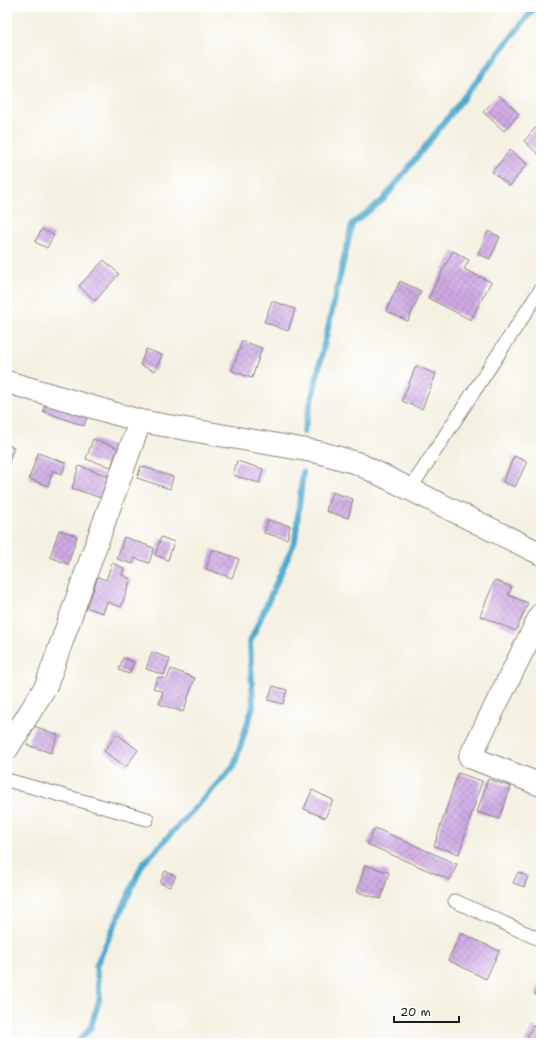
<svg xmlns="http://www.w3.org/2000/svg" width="548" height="1050" viewBox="0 0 548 1050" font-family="'Shantell Sans',sans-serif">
<defs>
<pattern id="building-cross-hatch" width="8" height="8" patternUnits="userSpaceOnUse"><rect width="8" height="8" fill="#cea8e3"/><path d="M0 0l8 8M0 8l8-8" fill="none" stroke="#b090c2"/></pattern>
</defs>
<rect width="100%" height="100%" fill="#fff"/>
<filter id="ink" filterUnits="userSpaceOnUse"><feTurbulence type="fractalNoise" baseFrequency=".025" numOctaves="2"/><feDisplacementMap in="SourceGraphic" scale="8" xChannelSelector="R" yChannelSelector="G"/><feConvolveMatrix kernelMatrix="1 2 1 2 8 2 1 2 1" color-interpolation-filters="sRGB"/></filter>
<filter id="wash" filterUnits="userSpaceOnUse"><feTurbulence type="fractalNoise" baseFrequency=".012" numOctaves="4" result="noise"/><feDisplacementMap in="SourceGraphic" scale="16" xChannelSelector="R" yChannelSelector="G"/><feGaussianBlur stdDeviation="0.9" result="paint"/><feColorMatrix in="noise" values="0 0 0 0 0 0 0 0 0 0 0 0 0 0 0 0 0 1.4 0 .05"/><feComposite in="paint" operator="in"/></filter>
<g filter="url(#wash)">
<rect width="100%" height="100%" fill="#f4f1e2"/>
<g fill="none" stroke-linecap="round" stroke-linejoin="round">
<g stroke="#4fa9cd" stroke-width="6">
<path d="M304 432 352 224 383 200 535 7"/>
<path d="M77 1043 91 1027 100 997 96 966 142 865 234 766 253 706 250 642 295 541 303 472"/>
</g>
</g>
<g id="blocks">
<g fill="url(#building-cross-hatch)">
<path d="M499 95 519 114 504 131 483 112Z"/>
<path d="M538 125 541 128V157L524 141Z"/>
<path d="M510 150 527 164 510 186 492 172Z"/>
<path d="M42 229 54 235 47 248 35 242Z"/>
<path d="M488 231 500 237 490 259 478 254Z"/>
<path d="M453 251 469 260 464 269 491 282 471 320 428 298Z"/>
<path d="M104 260 119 274 95 301 79 286Z"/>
<path d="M400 281 421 291 408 321 386 311Z"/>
<path d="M272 301 295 309 288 331 264 322Z"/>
<path d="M242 341 262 348 252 378 232 371Z"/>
<path d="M146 349 162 355 155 371 140 365Z"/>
<path d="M416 366 436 374 422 409 402 401Z"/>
<path d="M48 395 90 409 84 426 43 411Z"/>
<path d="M93 439 118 448 111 467 86 459Z"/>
<path d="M7 445 14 447 7 466Z"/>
<path d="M38 453 66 463 62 474 53 471 48 486 29 479Z"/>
<path d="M514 456 527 462 515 487 503 482Z"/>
<path d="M237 461 263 469 259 483 233 475Z"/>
<path d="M79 466 108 476 101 498 72 488Z"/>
<path d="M141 466 173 477 170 489 137 478Z"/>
<path d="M332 492 353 499 348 518 326 511Z"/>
<path d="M268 520 290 526 287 539 264 533Z"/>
<path d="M59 530 77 536 68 564 50 557Z"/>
<path d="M124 537 154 548 149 563 135 558 133 564 117 559Z"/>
<path d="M161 537 174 542 168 560 155 555Z"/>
<path d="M212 549 239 559 232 578 206 569Z"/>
<path d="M112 563 124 568 122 575 131 579 121 607 107 602 103 613 82 606 86 594 91 596 98 577 106 580Z"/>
<path d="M495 580 512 587 508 595 528 603 516 631 480 616Z"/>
<path d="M152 652 170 659 164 675 146 669Z"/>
<path d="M123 658 134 662 129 674 119 670Z"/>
<path d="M171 669 195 678 183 712 159 704 163 692 153 688 158 677 167 679Z"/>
<path d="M273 686 287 690 283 704 268 700Z"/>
<path d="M34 726 58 735 51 753 27 745Z"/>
<path d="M117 734 138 750 126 767 104 751Z"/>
<path d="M458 773 482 781 459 854 434 846Z"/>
<path d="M488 779 511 787 499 819 477 812Z"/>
<path d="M312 790 333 800 325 818 304 809Z"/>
<path d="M375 828 457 864 450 880 367 844Z"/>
<path d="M365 865 389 872 381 899 357 892Z"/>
<path d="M165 871 176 876 170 887 160 883Z"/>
<path d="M518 872 528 876 524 887 513 883Z"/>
<path d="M461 933 499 951 486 979 448 960Z"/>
<path d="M541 981V997L535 995Z"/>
<path d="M533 1026 541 1031V1043H524Z"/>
</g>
</g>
</g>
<g filter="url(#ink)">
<use href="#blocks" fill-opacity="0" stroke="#88867f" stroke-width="1"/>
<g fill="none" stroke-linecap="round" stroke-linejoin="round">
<g stroke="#88867f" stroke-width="15">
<g id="lane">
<path d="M410 489 541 289"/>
<path d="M7 780 147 819"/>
<path d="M455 901 541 940"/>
</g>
</g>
<g stroke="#88867f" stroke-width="24">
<g id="street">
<path d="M7 382 140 421 318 452 357 463 541 554"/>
<path d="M541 614 470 757 541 785"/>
<path d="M7 749 46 686 140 421"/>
</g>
</g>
<use href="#lane" stroke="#fff" stroke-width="13"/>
<use href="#street" stroke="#fff" stroke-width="22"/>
</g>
</g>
<rect width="548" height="1050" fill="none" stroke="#fff" stroke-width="24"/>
<path d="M394 1016v6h65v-6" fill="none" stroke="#1c1c1c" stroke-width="2"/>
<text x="400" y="1016" font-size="12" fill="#1c1c1c" stroke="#ffffff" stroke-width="3" paint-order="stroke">20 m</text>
</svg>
